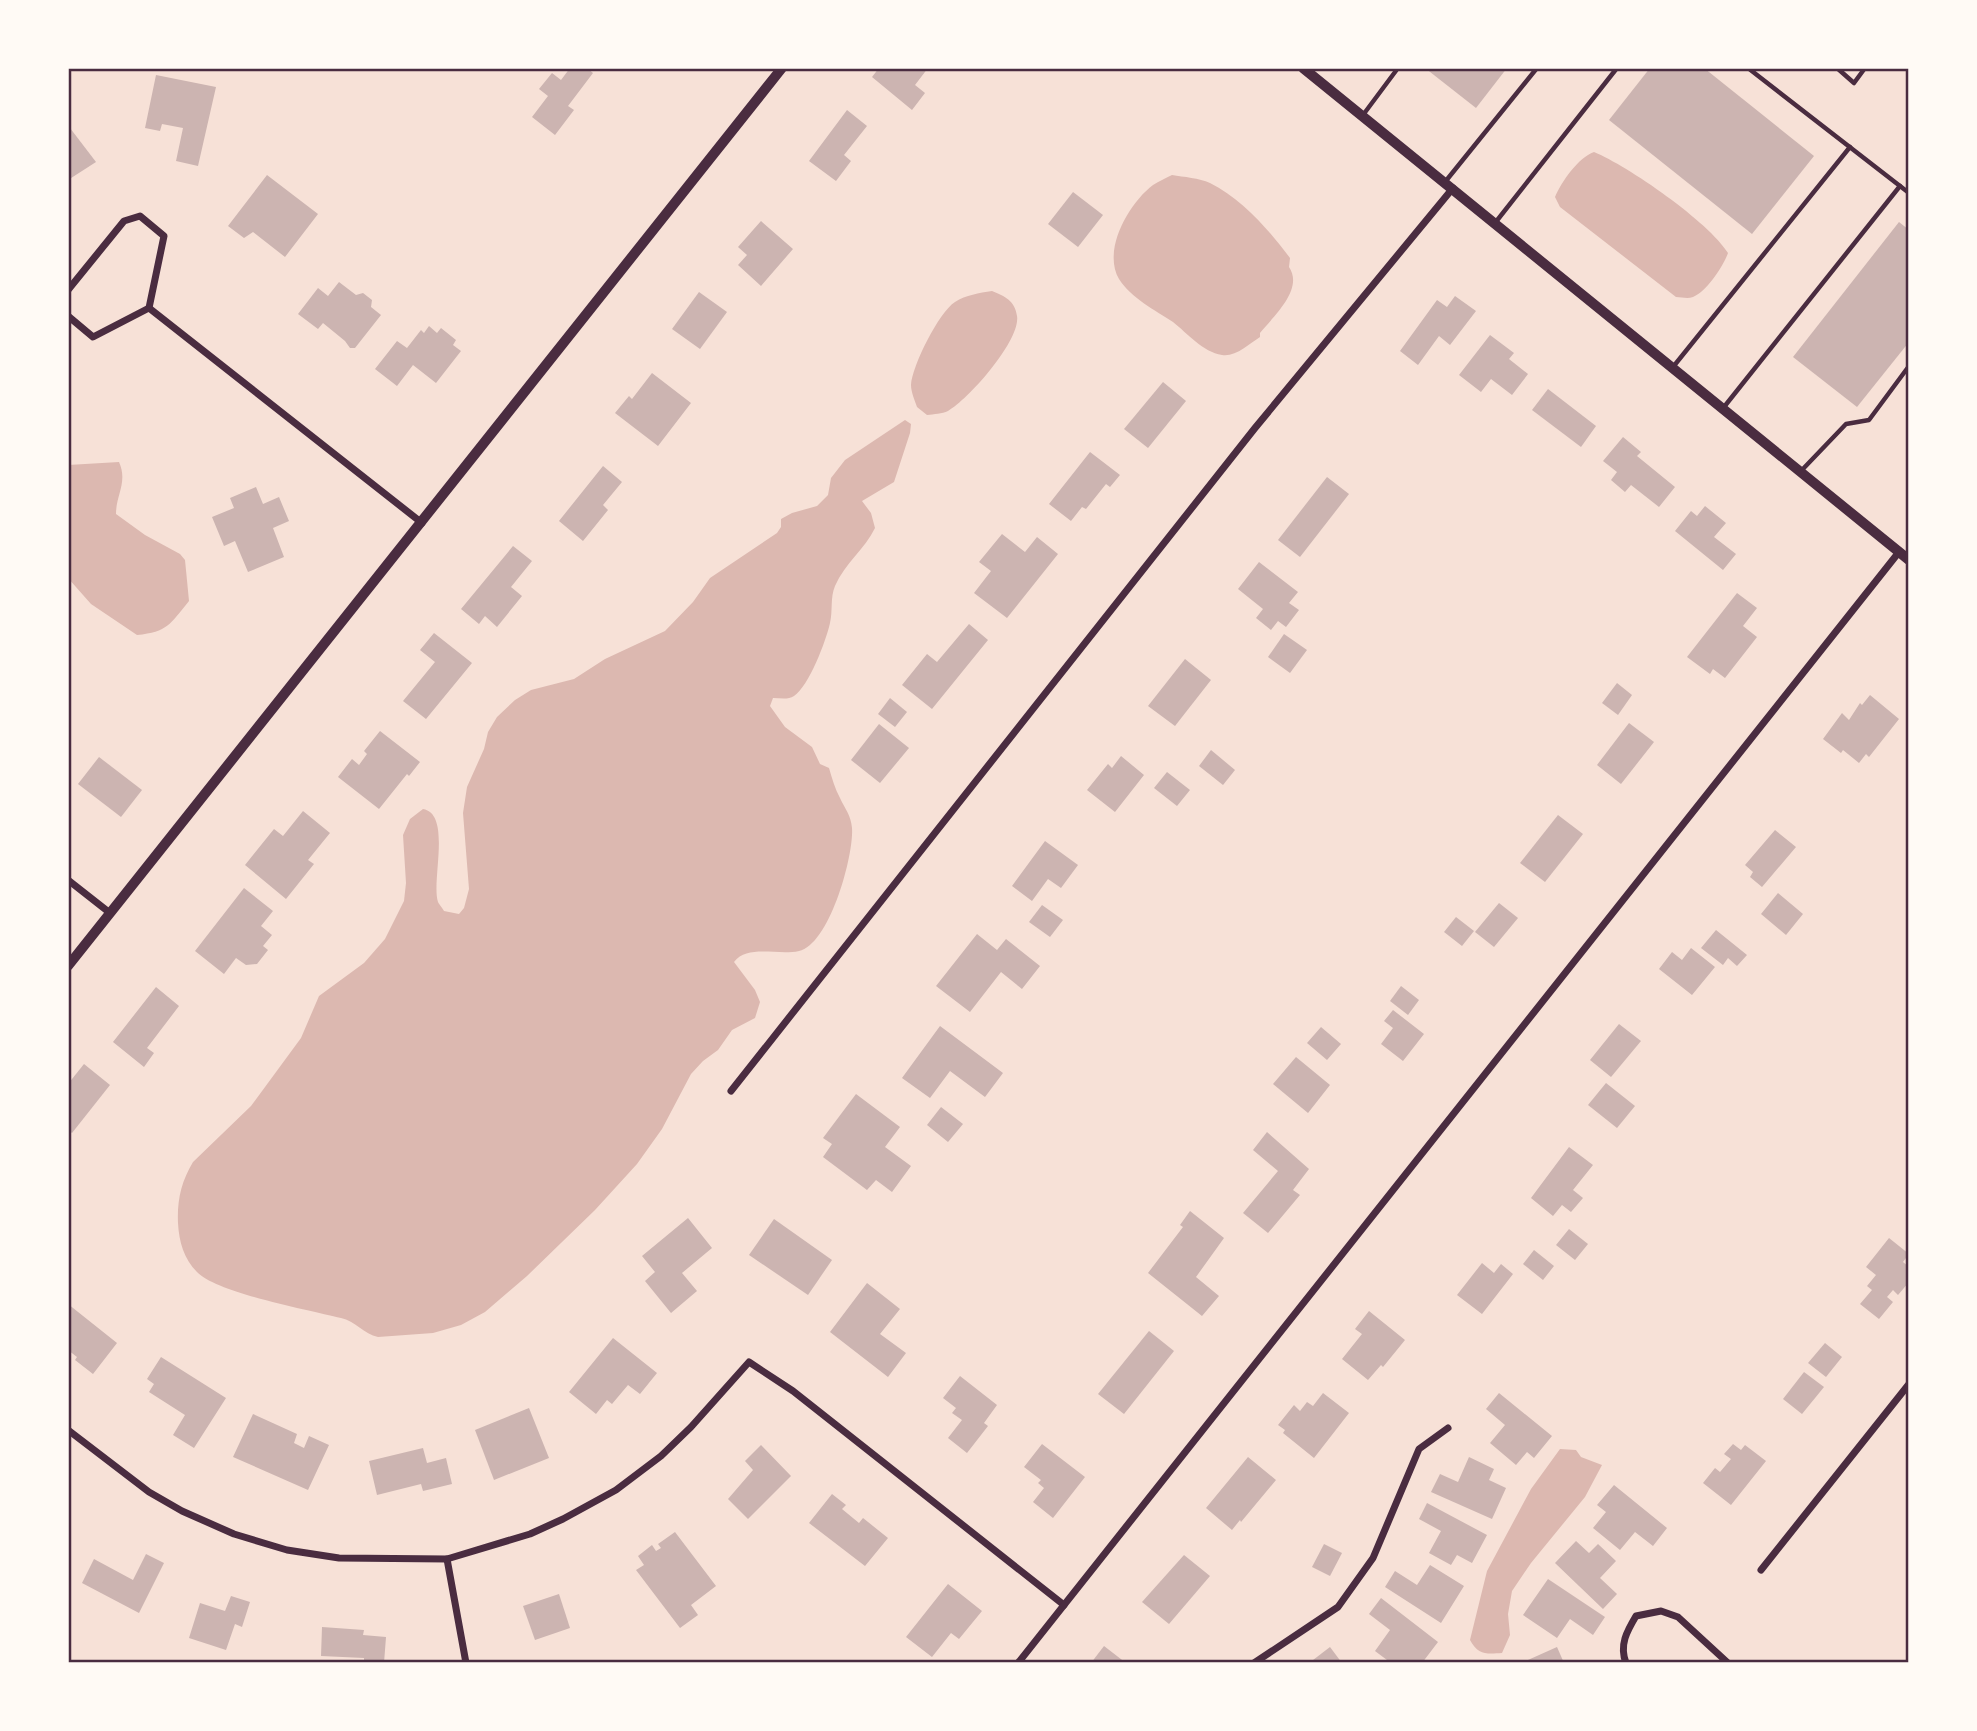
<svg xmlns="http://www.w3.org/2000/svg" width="1977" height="1731" viewBox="0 0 1977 1731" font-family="Ubuntu,sans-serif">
<rect width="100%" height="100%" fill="#f7e1d7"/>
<g fill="#dcb8b0">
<path d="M1594 152C1628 166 1709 222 1728 253 1723 267 1706 292 1693 297 1687 299 1682 297 1676 297L1560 207 1555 197C1562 181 1578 158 1594 152Z"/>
<path d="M1172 175C1184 177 1199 178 1210 183 1242 199 1269 230 1290 258L1289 267C1304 289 1274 316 1260 333V337C1249 344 1236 357 1222 355 1203 352 1187 333 1173 322 1155 310 1131 298 1119 279 1102 250 1129 203 1153 185 1159 181 1166 178 1172 175Z"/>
<path d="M992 291C1005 296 1015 301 1017 316 1021 340 969 399 948 411 942 414 934 414 927 415L917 407C915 401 911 392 911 385 912 366 939 312 955 302 966 295 979 293 992 291Z"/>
<path d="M905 420 911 424 910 433 894 482 862 501 871 513 875 528C865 549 845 563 835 586 830 598 833 610 830 623 826 641 809 686 794 696 788 700 780 698 773 698L770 706 785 727 812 747 820 764 829 768C832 778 835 789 840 798 845 809 851 815 852 828 854 855 830 944 799 951 778 956 748 944 734 962L755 990 760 1002 755 1018 732 1030 718 1050 703 1061 691 1074 662 1129 637 1164 595 1210 527 1276 485 1312 461 1325 433 1333 378 1337C364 1334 355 1321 341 1318 309 1310 217 1293 197 1272 184 1259 179 1242 178 1223 177 1201 181 1182 193 1162L251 1106 301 1038 319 996 364 963 385 939 404 901 406 883 403 835 410 819 423 809C452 814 431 881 438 902 439 904 443 909 444 911L459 914 464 908 469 889 463 813 467 787 484 749 488 732 497 717 515 700 531 690 574 679 605 659 665 631 693 602 710 578 777 533 781 527V519L792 513 817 506 828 495 831 478 845 460Z"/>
<path d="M119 462C128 482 116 495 116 514L145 535 180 554 185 560 189 601C170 624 168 632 137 635L91 604 68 578V465Z"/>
<path d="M1560 1449 1576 1450 1581 1457 1602 1465 1585 1497 1531 1563 1512 1591 1508 1614 1510 1635 1502 1653C1486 1654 1478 1655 1470 1640L1487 1571 1531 1489Z"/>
</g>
<g fill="#ccb4b1">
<path d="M570 68H587L593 73 568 106 574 110 555 135 532 117 548 96 539 89 552 73 561 80Z"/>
<path d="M879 68H928L915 85 925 93 912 110 872 77Z"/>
<path d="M1425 68H1507L1476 108Z"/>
<path d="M1650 68H1704L1814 156 1752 234 1609 120Z"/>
<path d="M156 75 216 87 198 166 176 161 183 128 162 124 160 131 145 128Z"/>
<path d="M847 110 867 126 844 155 851 161 836 181 809 161Z"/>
<path d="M70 128 96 162 68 180V129Z"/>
<path d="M267 175 318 214 285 257 253 232 244 238 228 226Z"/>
<path d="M1073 192 1103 215 1078 247 1048 224Z"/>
<path d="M761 221 793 249 761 286 738 265 747 255 738 247Z"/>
<path d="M1899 222 1909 230V342L1857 407 1793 357Z"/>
<path d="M339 282 356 295 363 293 372 300 371 307 381 315 355 348H350L345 341 323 323 318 329 298 314 318 288 328 296Z"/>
<path d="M699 292 727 312 700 349 672 329Z"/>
<path d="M1455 296 1476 311 1450 345 1439 336 1418 365 1400 351 1437 300 1447 307Z"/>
<path d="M429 326 437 333 441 328 456 340 453 345 461 351 436 383 413 365 397 386 375 369 397 341 407 348 421 330 424 333Z"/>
<path d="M1490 335 1514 353 1509 359 1528 374 1512 395 1491 379 1481 392 1459 375Z"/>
<path d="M652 373 691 403 658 446 615 413 629 396 632 399Z"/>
<path d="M1163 382 1186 401 1148 448 1124 429Z"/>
<path d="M1548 389 1596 426 1581 447 1532 410Z"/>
<path d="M1623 437 1641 452 1637 456 1675 487 1659 507 1631 485 1625 492 1611 480 1617 472 1603 461Z"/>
<path d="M1090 452 1120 475 1110 487 1106 484 1086 509 1082 507 1071 521 1049 504Z"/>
<path d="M603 466 622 482 603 505 608 510 583 541 559 521Z"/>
<path d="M1327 477 1349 494 1300 557 1278 540Z"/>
<path d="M256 487 263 504 279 497 289 521 273 528 284 557 248 572 235 541 224 546 212 517 234 508 230 498Z"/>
<path d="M1705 506 1726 523 1714 537 1736 554 1723 570 1675 531 1691 511 1697 516Z"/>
<path d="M1002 534 1025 552 1037 537 1058 554 1007 618 974 593 991 571 979 562Z"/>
<path d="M513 546 532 561 511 587 522 596 497 627 485 616 479 624 461 609Z"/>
<path d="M1259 562 1298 592 1289 603 1299 610 1286 627 1278 621 1271 630 1256 618 1263 609 1238 589Z"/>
<path d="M1737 593 1757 608 1743 626 1757 637 1725 678 1713 669 1710 674 1687 657Z"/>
<path d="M969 624 988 640 932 709 902 685 927 654 937 662Z"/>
<path d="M434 633 472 663 426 719 403 701 435 662 420 650Z"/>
<path d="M1284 634 1307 650 1290 673 1268 657Z"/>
<path d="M1185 659 1211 680 1175 726 1148 706Z"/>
<path d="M1617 683 1632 695 1618 715 1602 703Z"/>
<path d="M1870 695 1899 719 1869 757 1866 754 1859 763 1843 750 1841 753 1823 739 1842 713 1849 720 1860 703 1862 705Z"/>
<path d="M890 698 907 712 895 727 878 714Z"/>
<path d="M1629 723 1654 742 1621 784 1597 765Z"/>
<path d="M879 724 909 748 880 783 851 760Z"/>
<path d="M380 731 420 762 409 776 407 774 379 809 338 777 352 759 359 765 367 754 364 751Z"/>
<path d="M1211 750 1235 770 1223 785 1199 766Z"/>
<path d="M1121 756 1144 775 1115 812 1087 790 1108 764 1112 768Z"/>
<path d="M99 757 142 790 121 817 78 784Z"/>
<path d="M1167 772 1190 790 1177 806 1154 788Z"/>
<path d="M303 811 330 833 308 860 314 864 286 899 245 865 274 829 283 836Z"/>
<path d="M1558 815 1583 834 1545 882 1520 863Z"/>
<path d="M1775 830 1796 847 1762 887 1750 877 1753 872 1745 865Z"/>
<path d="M1045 841 1078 865 1061 888 1048 879 1032 901 1012 886Z"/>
<path d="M244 888 273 911 261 926 272 935 263 946 268 950 257 964 246 965 236 958 224 974 195 951Z"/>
<path d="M1778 893 1803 914 1786 935 1761 914Z"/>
<path d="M1499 903 1518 918 1494 947 1475 932Z"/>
<path d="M1042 905 1063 920 1050 937 1029 922Z"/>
<path d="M1456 917 1474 931 1462 946 1444 932Z"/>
<path d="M1716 930 1747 955 1737 966 1728 958 1723 965 1701 948Z"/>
<path d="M977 934 997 950 1006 939 1040 966 1022 989 1001 972 970 1012 936 986Z"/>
<path d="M1691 948 1715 967 1692 995 1659 969 1672 952 1682 960Z"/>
<path d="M1401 986 1419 1000 1408 1015 1390 1001Z"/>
<path d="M156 987 179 1006 147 1048 154 1053 144 1067 113 1042Z"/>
<path d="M1393 1010 1424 1034 1403 1061 1381 1044 1393 1028 1384 1021Z"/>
<path d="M1619 1024 1641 1041 1611 1077 1590 1060Z"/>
<path d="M940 1026 1003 1073 985 1097 950 1071 930 1098 902 1078Z"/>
<path d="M1321 1027 1341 1044 1327 1060 1307 1043Z"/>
<path d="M1296 1057 1330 1085 1308 1113 1273 1084Z"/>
<path d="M84 1064 110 1085 72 1133 68 1130V1084Z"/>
<path d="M1606 1083 1635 1106 1617 1128 1588 1105Z"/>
<path d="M856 1094 900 1127 885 1147 911 1166 892 1192 876 1180 867 1190 823 1157 832 1144 823 1138Z"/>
<path d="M941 1107 963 1124 948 1142 927 1125Z"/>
<path d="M1267 1132 1309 1169 1293 1190 1300 1195 1268 1233 1243 1213 1278 1171 1253 1150Z"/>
<path d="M1569 1147 1593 1165 1573 1190 1583 1198 1571 1212 1562 1205 1553 1216 1531 1198Z"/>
<path d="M1190 1211 1224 1238 1196 1277 1219 1296 1202 1316 1148 1273 1183 1227 1180 1225Z"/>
<path d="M688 1218 712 1248 682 1273 697 1291 671 1313 645 1281 655 1272 642 1256Z"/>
<path d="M774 1219 832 1260 808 1295 749 1255Z"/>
<path d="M1569 1229 1588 1244 1575 1260 1556 1245Z"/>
<path d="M1889 1238 1909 1254 1903 1262 1909 1267V1282L1898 1295 1893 1290 1887 1297 1893 1302 1879 1319 1860 1304 1872 1290 1867 1286 1876 1275 1866 1267Z"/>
<path d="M1534 1250 1554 1266 1543 1280 1523 1264Z"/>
<path d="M1482 1263 1494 1273 1501 1264 1513 1274 1482 1314 1457 1295Z"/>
<path d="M867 1283 900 1309 880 1334 906 1353 888 1377 830 1332Z"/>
<path d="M68 1304 117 1343 93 1374 75 1360 77 1357 68 1350Z"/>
<path d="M1369 1311 1405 1340 1383 1367 1381 1365 1368 1380 1342 1359 1362 1334 1355 1329Z"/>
<path d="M1149 1331 1174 1351 1124 1414 1098 1394Z"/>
<path d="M613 1338 657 1373 640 1394 628 1385 612 1404 607 1400 596 1414 569 1392Z"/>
<path d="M1825 1343 1842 1357 1826 1377 1808 1363Z"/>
<path d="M161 1357 226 1398 194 1448 173 1435 185 1415 149 1392 154 1384 147 1379Z"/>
<path d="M1804 1372 1824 1387 1802 1414 1783 1399Z"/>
<path d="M960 1376 997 1405 984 1423 988 1426 967 1453 948 1438 962 1420 952 1413 956 1408 943 1398Z"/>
<path d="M1323 1393 1349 1413 1314 1458 1283 1433 1285 1430 1278 1425 1294 1405 1300 1411 1307 1402 1313 1406Z"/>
<path d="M1499 1393 1552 1436 1534 1458 1527 1452 1516 1465 1490 1443 1505 1425 1486 1409Z"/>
<path d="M529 1408 549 1458 494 1480 475 1430Z"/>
<path d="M253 1414 297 1434 294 1443 304 1448 309 1436 329 1445 308 1490 233 1457Z"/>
<path d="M1042 1444 1085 1477 1053 1518 1033 1502 1044 1488 1038 1483 1041 1480 1024 1467Z"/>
<path d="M1733 1444 1741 1450 1745 1445 1766 1461 1731 1505 1703 1483 1715 1468 1720 1472 1731 1459 1724 1454Z"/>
<path d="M761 1445 791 1476 748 1519 728 1499 753 1470 745 1461Z"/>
<path d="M423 1448 427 1463 446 1458 452 1484 423 1491 421 1484 377 1495 369 1461Z"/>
<path d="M1248 1457 1276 1480 1241 1522 1240 1520 1232 1530 1206 1508Z"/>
<path d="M1469 1457 1494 1469 1489 1480 1506 1488 1492 1519 1431 1492 1440 1474 1458 1482Z"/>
<path d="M1614 1485 1667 1528 1653 1546 1635 1532 1620 1550 1593 1528 1606 1512 1597 1505Z"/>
<path d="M832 1494 846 1505 842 1509 859 1523 863 1518 888 1538 865 1566 809 1523Z"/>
<path d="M1427 1503 1487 1535 1472 1563 1457 1555 1451 1565 1429 1553 1441 1531 1419 1519Z"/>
<path d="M675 1532 716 1586 691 1605 698 1615 680 1628 636 1570 644 1565 638 1556 652 1545 656 1551 661 1548 658 1544Z"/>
<path d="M1576 1541 1589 1553 1598 1544 1616 1561 1600 1578 1617 1594 1603 1609 1555 1563Z"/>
<path d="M1324 1544 1342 1553 1330 1576 1312 1567Z"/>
<path d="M146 1554 164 1563 139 1613 82 1583 94 1559 133 1580Z"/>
<path d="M1184 1555 1210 1576 1169 1624 1142 1602Z"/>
<path d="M1430 1565 1464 1586 1441 1623 1385 1587 1395 1571 1417 1585Z"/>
<path d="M1548 1579 1605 1617 1593 1635 1570 1619 1557 1638 1523 1615Z"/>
<path d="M948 1584 982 1611 959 1639 951 1633 932 1657 906 1637Z"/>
<path d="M559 1594 570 1628 535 1640 523 1606Z"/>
<path d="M231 1596 250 1602 242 1627 235 1624 226 1650 189 1638 200 1603 225 1611Z"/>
<path d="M1381 1598 1438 1642 1422 1663H1391L1375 1651 1390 1630 1369 1614Z"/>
<path d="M322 1627 364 1630 363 1635 386 1637 384 1663H364V1658L321 1656Z"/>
<path d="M1104 1646 1126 1663H1091Z"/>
<path d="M1330 1647 1342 1663H1316L1313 1660Z"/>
<path d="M1557 1647 1564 1663H1521Z"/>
</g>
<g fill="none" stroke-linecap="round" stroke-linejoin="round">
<g stroke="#4a2c40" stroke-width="4.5">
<path d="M1748 68 1909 193"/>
<path d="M1837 68 1854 83 1865 68"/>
<path d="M1363 115 1398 68"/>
<path d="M1445 182 1537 68"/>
<path d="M1495 223 1617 68"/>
<path d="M1673 367 1850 147"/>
<path d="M1724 407 1900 186"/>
<path d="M1801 471 1846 424 1869 420 1909 366"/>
</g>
<g stroke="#4a2c40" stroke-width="7">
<path d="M68 290 124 221 140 216 164 236 149 308"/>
<path d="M149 308 422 523"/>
<path d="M68 316 93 337 149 308"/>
<path d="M68 880 110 913"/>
<path d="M731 1091 1255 428 1453 188"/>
<path d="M68 1430 149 1492 182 1511 234 1534 287 1550 339 1558 447 1559 530 1534 563 1519 616 1490 661 1456 691 1427 749 1362 793 1391 1064 1605"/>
<path d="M447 1559 466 1663"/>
<path d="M1761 1570 1909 1384"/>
<path d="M1018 1663 1899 552"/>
<path d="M1254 1663 1338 1607 1373 1558 1419 1449 1448 1428"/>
<path d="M1626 1663C1619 1645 1627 1631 1636 1616L1661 1611 1678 1617 1728 1663"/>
</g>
<g stroke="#4a2c40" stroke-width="10">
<path d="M1303 68 1909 560"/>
<path d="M68 966 782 68"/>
</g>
</g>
<rect width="1977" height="1731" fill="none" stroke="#fffaf5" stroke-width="140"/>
<rect x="70" y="70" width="1837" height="1591" fill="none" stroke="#4a2c40" stroke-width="2.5"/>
</svg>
